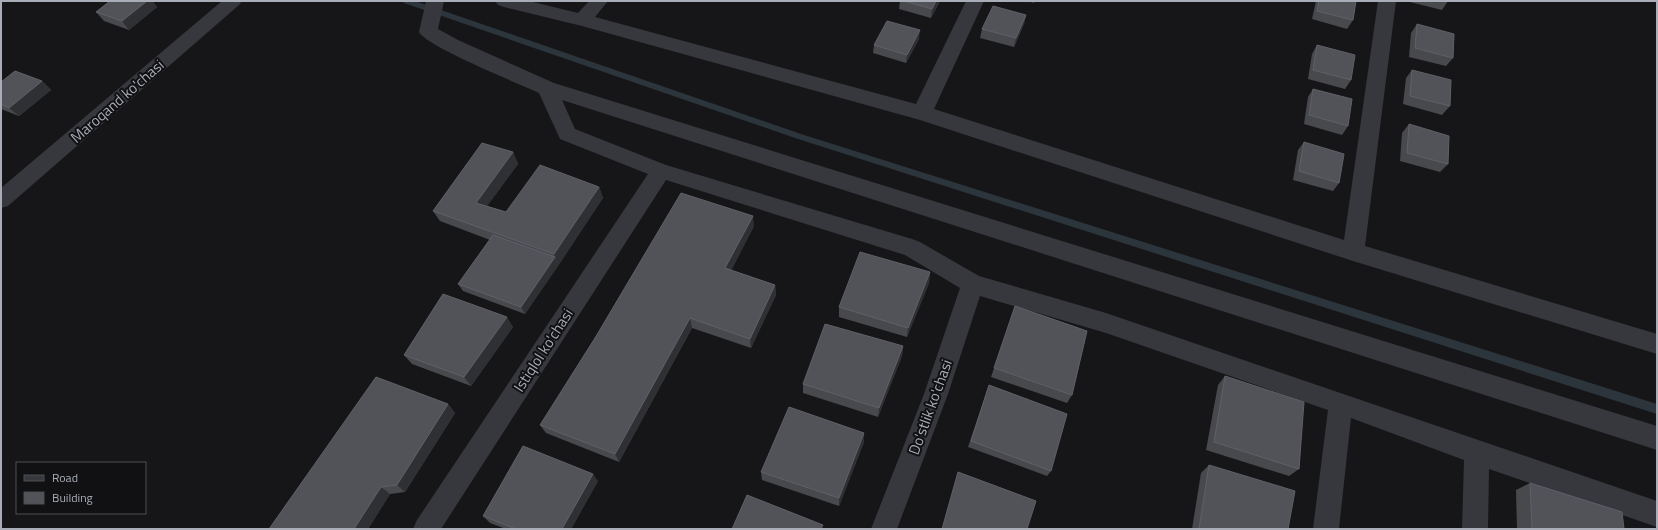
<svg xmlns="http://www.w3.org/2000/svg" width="1658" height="530" viewBox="0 0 1658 530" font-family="'Titillium Web',sans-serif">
<rect width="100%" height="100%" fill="#161618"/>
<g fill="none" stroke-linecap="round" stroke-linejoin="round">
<path fill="#2c353c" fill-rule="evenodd" d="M403 1H415L801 134 1657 404V414L795 138 404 3Z"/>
<g fill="#37383d" fill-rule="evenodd">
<path d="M222 1H242L239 5 8 206 1 208V188Z"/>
<path d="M426 1H444L438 29 458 40 554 83 1657 426V450L562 100 575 129 666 165 912 239 920 242 979 276 1106 313 1657 501V527L1489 469 1488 529H1462L1464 460 1351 418 1339 529H1313L1328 410 1106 333 980 296 948 394 897 529H871L924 394 960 288 905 255 666 180 441 529H413L417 520 648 174 560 139 539 93C518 83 427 47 419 32Z"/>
<path d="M495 1H529L578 13 589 1H608L595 17 916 104 966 1H984L934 109 1344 240 1378 1H1396L1365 246 1657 334V354L1353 261 920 120 582 26 504 7 498 5Z"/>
</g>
</g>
<g fill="#47494d">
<path d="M110 1H152L157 7 129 30 104 21 96 12Z"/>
<path d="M900 1H940L931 18 899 9Z"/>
<path d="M1028 1H1035L1034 3Z"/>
<path d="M1316 1H1356L1353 20 1347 29 1312 19Z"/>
<path d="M1406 1H1448L1442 10Z"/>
<path d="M1026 15 1024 24 1014 47 980 38 982 29Z"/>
<path d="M1417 24 1453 58 1446 66 1409 57 1411 33Z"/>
<path d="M919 39 906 63 873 53 874 45Z"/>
<path d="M1317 45 1351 80 1345 89 1308 79 1312 54Z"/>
<path d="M1412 70 1450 106 1442 115 1403 104 1406 78Z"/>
<path d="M42 81 51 90 19 116 1 109V82Z"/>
<path d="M1313 89 1348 126 1342 135 1304 124 1308 97Z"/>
<path d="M1409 124 1448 164 1440 172 1400 161 1402 133Z"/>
<path d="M1304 142 1339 183 1333 191 1293 180 1298 150Z"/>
<path d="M513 152 518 164 487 206 506 212 599 187 603 198 525 314 463 291 458 284 490 240 440 221 433 211Z"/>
<path d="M754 226 731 270 775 285 776 295 751 348 692 328 619 462 546 433 540 425Z"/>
<path d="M930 272 929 283 907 337 839 317V307Z"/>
<path d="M1015 306 1072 395 1067 403 991 377Z"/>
<path d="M513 327 471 386 412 364 404 355Z"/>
<path d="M903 346 902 356 878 417 803 393V384Z"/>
<path d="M1225 376 1299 469 1289 476 1206 450 1218 385Z"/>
<path d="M989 385 1051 471 1047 476 968 447Z"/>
<path d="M448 404 455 413 405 492 390 494 368 529H269Z"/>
<path d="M864 442 839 506 762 480 761 472Z"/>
<path d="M1209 465 1288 529H1192L1201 473Z"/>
<path d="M598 481 571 529H506L490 523 483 516Z"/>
<path d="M1530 483 1624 529H1517L1516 490Z"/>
</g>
<g fill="#2f3033">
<path d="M147 1H152L157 7 129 30 122 21Z"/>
<path d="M936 1H940L931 18 932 9Z"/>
<path d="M1026 15 1024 24 1014 47 1016 38Z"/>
<path d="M920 30 919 39 906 63 907 55Z"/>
<path d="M42 81 51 90 19 116 9 108Z"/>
<path d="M513 152 518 164 482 213 476 203Z"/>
<path d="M599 187 603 198 559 265 554 254Z"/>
<path d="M753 216 754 226 727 279 725 268Z"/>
<path d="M555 257 559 265 525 314 521 307Z"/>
<path d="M930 272 929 283 907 337 908 328Z"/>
<path d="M775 285 776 295 751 348 750 339Z"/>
<path d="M507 317 513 327 471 386 464 377Z"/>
<path d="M690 318 692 328 619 462 615 454Z"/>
<path d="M903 346 902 356 878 417 879 408Z"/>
<path d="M448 404 455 413 405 492 397 485Z"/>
<path d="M864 433V442L839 506V498Z"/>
<path d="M593 474 598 481 571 529H562Z"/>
<path d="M381 487 390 494 368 529H354Z"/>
</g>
<g fill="#525359" stroke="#5f6168">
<path d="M110 1H147L122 21 96 12Z"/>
<path d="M904 1H936L932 9Z"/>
<path d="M1319 1H1356L1353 20 1317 11Z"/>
<path d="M993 6 1026 15 1016 38 982 29Z"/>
<path d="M887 21 920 30 907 55 874 45Z"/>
<path d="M1417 24 1454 34 1453 58 1415 48Z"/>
<path d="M1317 45 1355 55 1351 80 1313 70Z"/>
<path d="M1412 70 1451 80 1450 106 1410 96Z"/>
<path d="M15 71 42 81 9 108 1 104V82Z"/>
<path d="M1313 89 1352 99 1348 126 1309 115Z"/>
<path d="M1409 124 1449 136 1448 164 1407 153Z"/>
<path d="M1304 142 1344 154 1339 183 1299 171Z"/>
<path d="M482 143 513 152 476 203 506 212 540 165 599 187 554 254 433 211Z"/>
<path d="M681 193 753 216 725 268 775 285 750 339 690 318 615 454 540 425 595 338Z"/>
<path d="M493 235 555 257 521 307 458 284Z"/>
<path d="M860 252 930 272 908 328 839 307Z"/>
<path d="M443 294 507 317 464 377 404 355Z"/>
<path d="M1015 306 1087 331 1072 395 994 368Z"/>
<path d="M825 324 903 346 879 408 803 384Z"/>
<path d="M1225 376 1304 402 1299 469 1214 442Z"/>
<path d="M376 377 448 404 397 485 381 487 354 529H269Z"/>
<path d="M989 385 1067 414 1051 471 971 441Z"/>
<path d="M789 407 864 433 839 498 761 472Z"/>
<path d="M523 446 593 474 562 529H516L483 516Z"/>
<path d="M1209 465 1295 491 1288 529H1199Z"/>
<path d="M958 472 1036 501 1027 529H942Z"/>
<path d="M1530 483 1622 512 1624 529H1532Z"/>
<path d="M747 495 823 525 821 529H732Z"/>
</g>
<g text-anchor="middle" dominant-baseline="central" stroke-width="4" stroke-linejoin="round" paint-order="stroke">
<g font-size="15" fill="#a8adb8" stroke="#111113">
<text transform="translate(117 101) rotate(-41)">Maroqand ko'chasi</text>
<text transform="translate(543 350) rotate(-57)">Istiqlol ko'chasi</text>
<text transform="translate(930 407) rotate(-70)">Do'stlik ko'chasi</text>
</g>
</g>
<rect width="1658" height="530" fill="none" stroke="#a8adb8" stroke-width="4"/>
<rect x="16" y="462" width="130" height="52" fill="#111113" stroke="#4d4f55"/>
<rect x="24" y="475" width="20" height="6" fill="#37383d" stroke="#4d4f55"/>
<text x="52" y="482" font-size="12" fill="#a8adb8">Road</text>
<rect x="24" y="492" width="20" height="12" fill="#525359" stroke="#4d4f55"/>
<text x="52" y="502" font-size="12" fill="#a8adb8">Building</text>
</svg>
